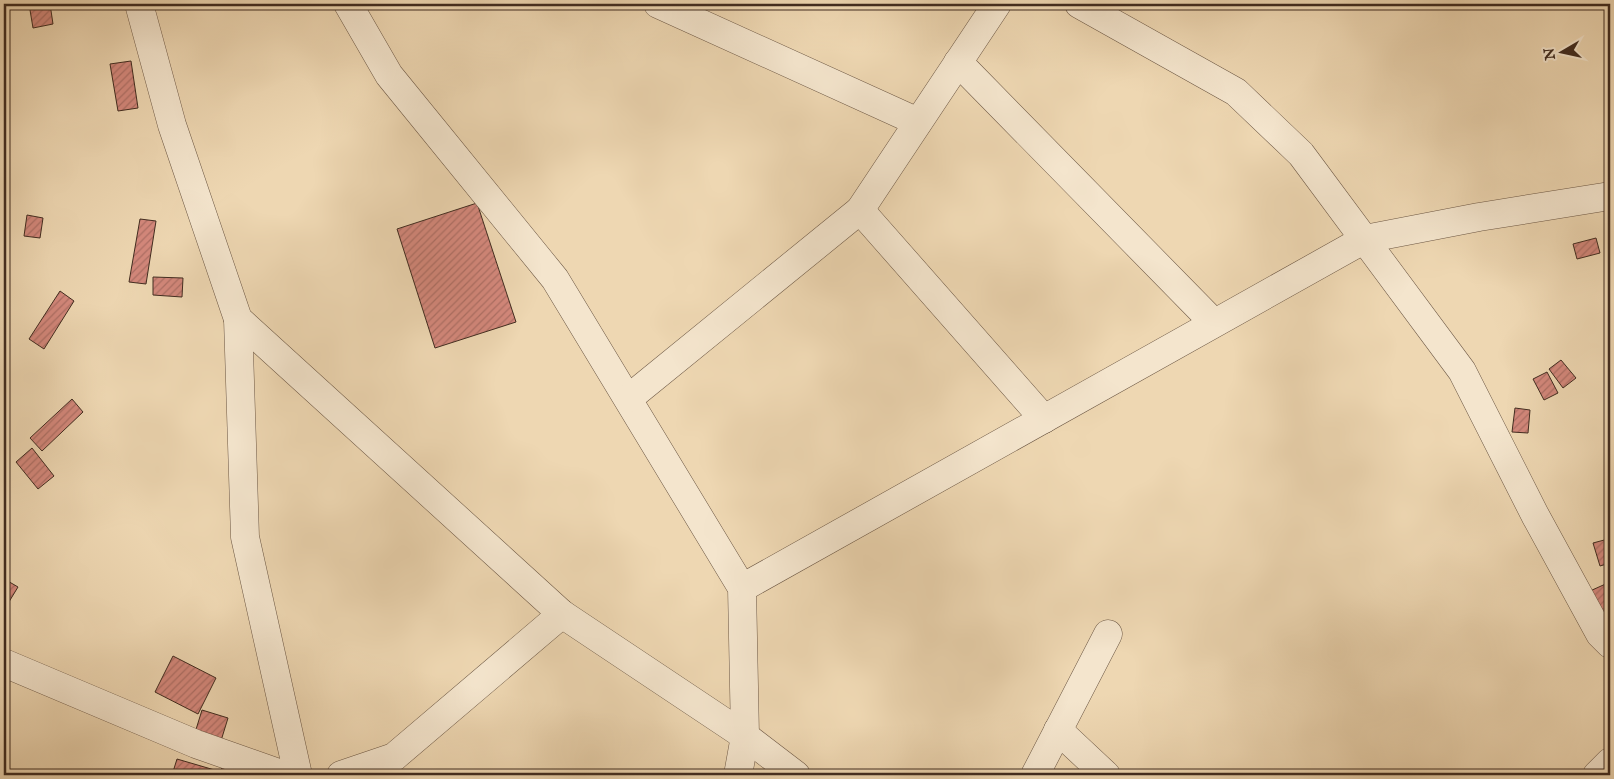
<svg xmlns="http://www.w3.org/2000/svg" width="1614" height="779" viewBox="0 0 1614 779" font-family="'IM FELL English',serif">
<defs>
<pattern id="building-hatch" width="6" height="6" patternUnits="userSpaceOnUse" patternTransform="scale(1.25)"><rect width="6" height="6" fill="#d4887c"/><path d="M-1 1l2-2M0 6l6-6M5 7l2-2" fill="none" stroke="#ae6f65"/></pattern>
</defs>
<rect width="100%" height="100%" fill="#eed7b2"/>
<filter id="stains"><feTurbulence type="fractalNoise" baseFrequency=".004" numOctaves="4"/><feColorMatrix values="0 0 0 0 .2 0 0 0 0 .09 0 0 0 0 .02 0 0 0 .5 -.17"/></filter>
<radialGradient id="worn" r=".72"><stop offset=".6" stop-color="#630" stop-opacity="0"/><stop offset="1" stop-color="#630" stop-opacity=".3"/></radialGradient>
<g fill="url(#building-hatch)" stroke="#412c20">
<path d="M29 4H50L53 24 33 28Z"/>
<path d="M131 61 138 108 118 111 110 64Z"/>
<path d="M477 203 516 322 435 348 397 229Z"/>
<path d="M27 215 43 218 40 238 24 236Z"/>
<path d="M140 219 156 221 146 284 129 282Z"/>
<path d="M1596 238 1600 253 1577 259 1573 244Z"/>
<path d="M153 277 183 278 182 297 153 295Z"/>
<path d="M60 291 74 301 44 349 29 339Z"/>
<path d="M1561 360 1576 378 1563 388 1549 369Z"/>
<path d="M1547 372 1558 393 1544 400 1533 379Z"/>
<path d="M72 399 83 412 42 451 30 438Z"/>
<path d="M1515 408 1530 410 1528 433 1512 432Z"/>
<path d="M32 448 54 476 38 489 16 462Z"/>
<path d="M1608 539 1610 563 1600 566 1593 543Z"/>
<path d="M6 580 18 587 4 610V584Z"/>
<path d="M1610 582V619L1605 622 1590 591Z"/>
<path d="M173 656 216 678 198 714 155 692Z"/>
<path d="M202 710 228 718 220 744 194 736Z"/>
<path d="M177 759 218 771 217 775H172Z"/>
<path d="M224 760 240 764 238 775H220Z"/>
</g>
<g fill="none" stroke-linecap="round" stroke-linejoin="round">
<g stroke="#6c5744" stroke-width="29">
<g id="minor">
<path d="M139 4 172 125 238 319 562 614 745 736 796 775"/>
<path d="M348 4 389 75 555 279 742 588 745 736 738 775"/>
<path d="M658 4 918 122"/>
<path d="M1079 4 1236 92 1301 154 1462 371 1535 515 1600 634 1610 644"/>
<path d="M958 62 1214 323"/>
<path d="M860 210 1044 419"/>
<path d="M238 319 245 537 298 775"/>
<path d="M629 398 860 210 997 4"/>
<path d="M742 588 1365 239 1479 217 1610 196"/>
<path d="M4 663 196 744 284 775"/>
<path d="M1058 730 1106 775"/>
<path d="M341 775 394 757 562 614"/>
<path d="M1035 775 1108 634"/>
<path d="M1597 775 1610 762"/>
</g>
</g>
<use href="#minor" stroke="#f4e5cd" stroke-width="28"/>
</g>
<rect width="1614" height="779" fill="none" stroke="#eed7b2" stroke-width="20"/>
<rect x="5" y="5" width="1604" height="769" fill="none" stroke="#412c20" stroke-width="2.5"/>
<rect x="10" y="10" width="1594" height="759" fill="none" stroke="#412c20"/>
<g transform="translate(1562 52) rotate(261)" stroke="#f4e5cd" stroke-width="4" paint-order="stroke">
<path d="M0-4L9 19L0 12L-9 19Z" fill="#412c20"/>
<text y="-8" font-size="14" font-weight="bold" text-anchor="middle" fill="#412c20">N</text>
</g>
<rect width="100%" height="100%" filter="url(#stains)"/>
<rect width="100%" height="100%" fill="url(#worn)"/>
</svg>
